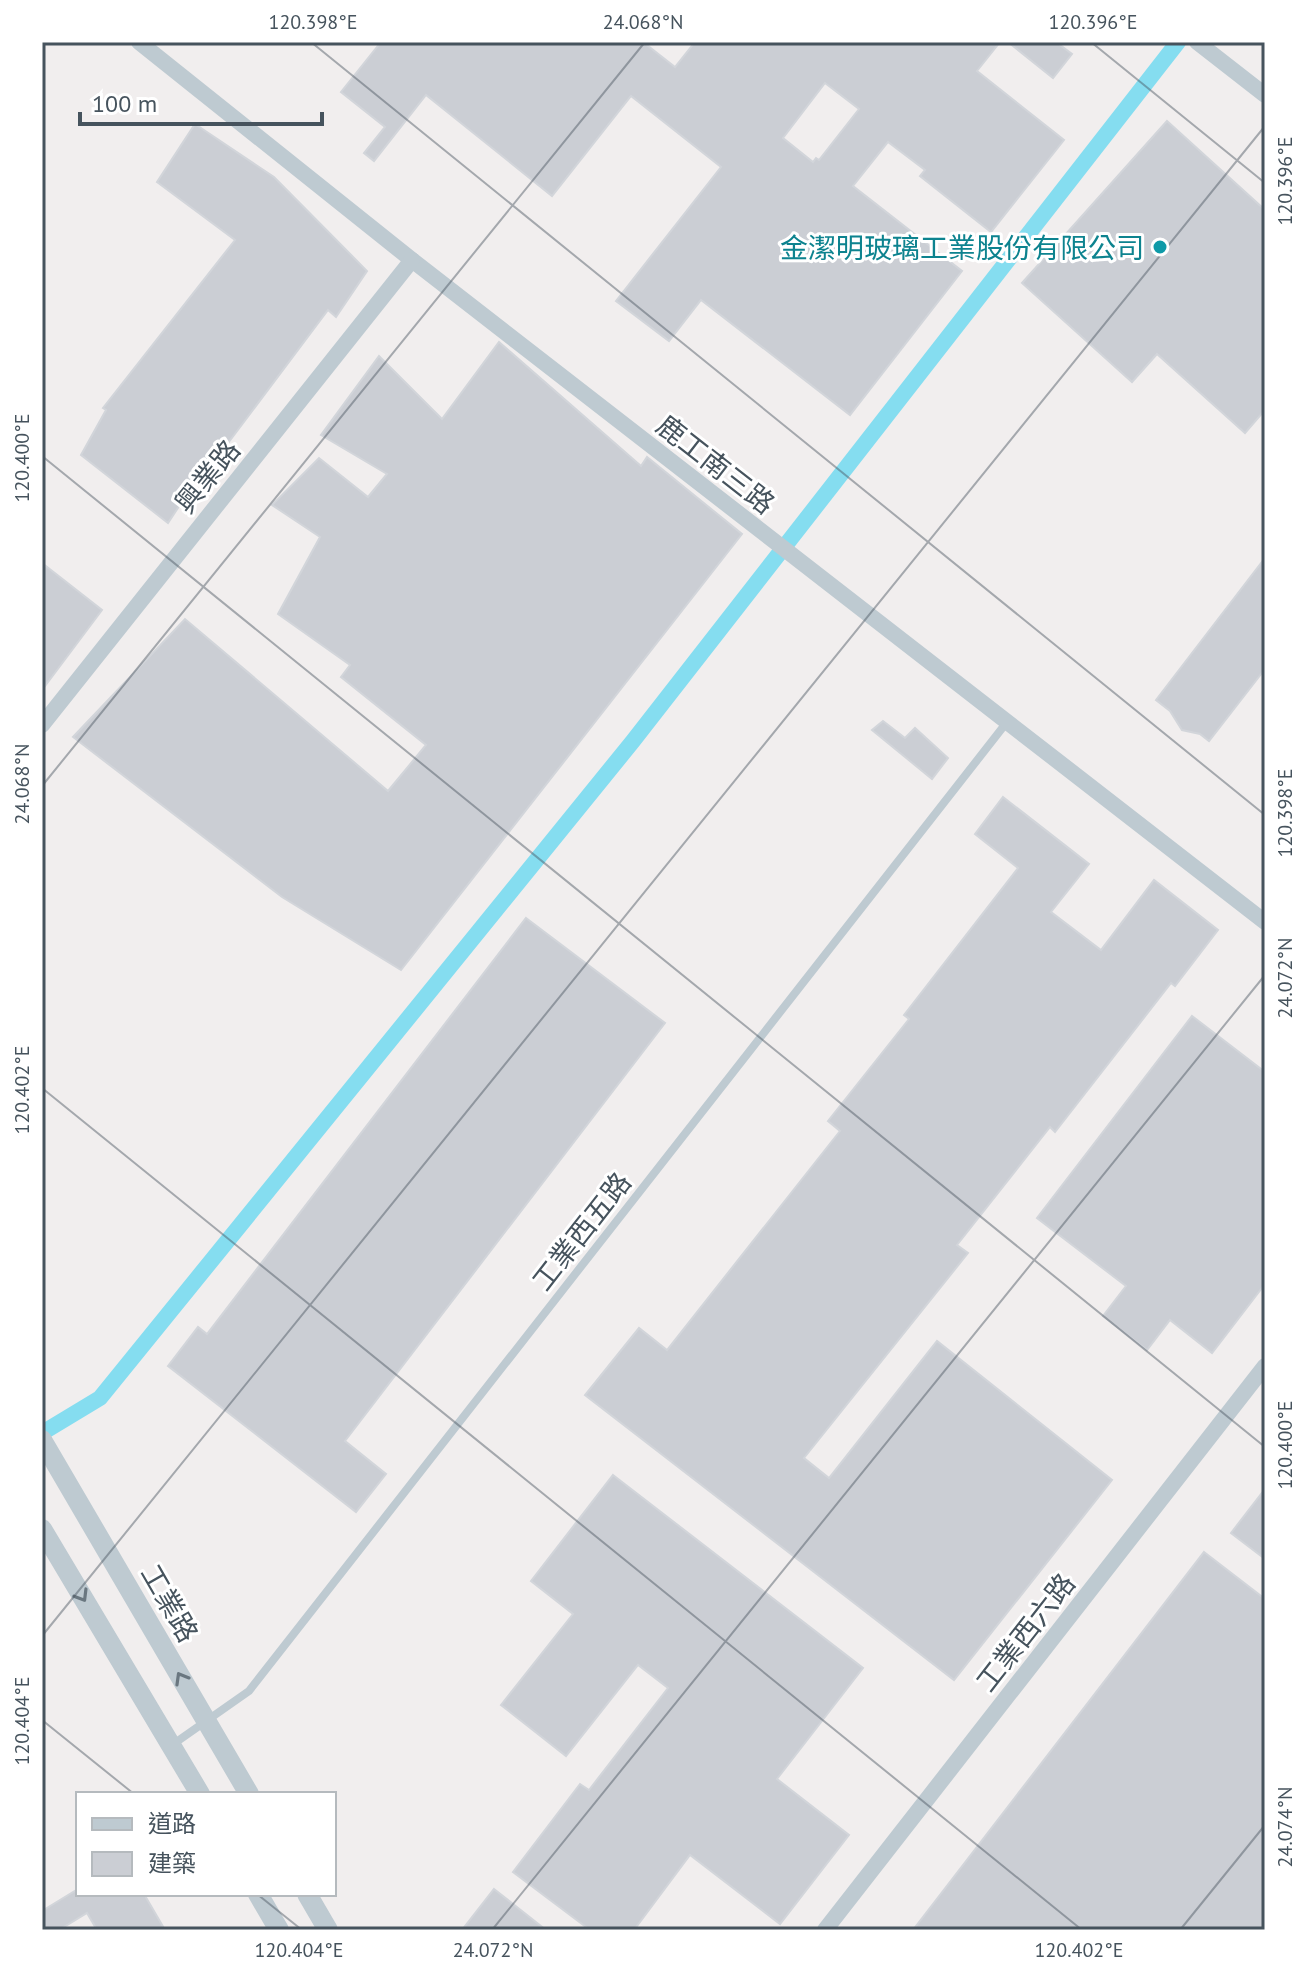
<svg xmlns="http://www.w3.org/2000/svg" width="1307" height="1972" viewBox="0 0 1307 1972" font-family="'PT Sans','Noto Sans TC',sans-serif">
<rect width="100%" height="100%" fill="#f1eeee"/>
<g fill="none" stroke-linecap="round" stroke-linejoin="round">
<path stroke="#85ddf0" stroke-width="16" d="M42 1433 100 1398 633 741 1178 42"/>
</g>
<g fill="#cbced4" stroke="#d2d5da" stroke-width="2" fill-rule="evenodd">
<path d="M381 42H643L675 67 695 42H1000L977 71 1064 140 991 232 920 176 925 170 888 142 853 186 962 271 850 415 701 300 669 341 616 301 721 167 631 96 552 196 426 95 374 161 364 153 385 127 341 92ZM825 83 859 109 819 160 816 158 813 162 783 138Z"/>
<path d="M1008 42H1056L1072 54 1053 78Z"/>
<path d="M1167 121 1265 210V410L1245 433 1157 354 1132 382 1022 283Z"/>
<path d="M195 124 274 177 367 271 336 317 328 310 204 475 201 473 168 523 81 455 106 410 103 408 235 240 157 182Z"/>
<path d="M499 342 641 466 647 457 742 534 401 970 282 897 73 737 185 619 388 791 426 745 341 677 350 665 278 614 320 537 272 505 319 458 368 497 387 474 321 435 379 356 442 419Z"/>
<path d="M1265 558V669L1209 741 1200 734 1182 730 1170 711 1156 700Z"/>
<path d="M42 563 102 610 42 690Z"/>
<path d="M883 721 905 738 915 728 948 758 932 779 872 730Z"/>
<path d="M1003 797 1089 864 1051 912 1101 950 1154 880 1218 930 1175 986 1171 983 1055 1132 1050 1127 957 1245 968 1253 804 1458 829 1478 937 1341 1112 1480 954 1680 585 1395 639 1328 667 1350 840 1131 828 1121 909 1019 904 1015 1018 868 975 834Z"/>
<path d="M526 918 665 1023 345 1441 386 1474 356 1512 168 1366 198 1327 207 1334Z"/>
<path d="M1192 1016 1265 1072V1284L1212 1353 1170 1320 1147 1350 1103 1316 1126 1286 1037 1218Z"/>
<path d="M613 1475 863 1668 777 1779 849 1835 780 1924 690 1855 634 1930H590L513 1872 580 1784 589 1790 668 1688 638 1665 566 1756 501 1705 573 1614 531 1581Z"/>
<path d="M1265 1489V1559L1231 1533Z"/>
<path d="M1204 1552 1265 1599V1930H913Z"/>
<path d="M78 1889V1894H144L165 1930H97L87 1913 59 1930H42V1911Z"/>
<path d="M494 1889 546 1930H462Z"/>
</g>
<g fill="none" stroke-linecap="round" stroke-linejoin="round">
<path stroke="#becad1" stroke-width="8" d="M172 1745 249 1691 1007 722"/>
<g stroke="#becad1" stroke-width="16">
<path d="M139 42 412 260 1265 922"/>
<path d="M1197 42 1265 95"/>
<path d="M42 725 412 260"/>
<path d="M825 1930 1265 1366"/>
</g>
<g stroke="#becad1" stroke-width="20">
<path d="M42 1440 249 1794"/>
<path d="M42 1529 200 1794"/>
<path d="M258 1894 279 1930"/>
<path d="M307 1894 328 1930"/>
</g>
</g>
<defs><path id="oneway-chevron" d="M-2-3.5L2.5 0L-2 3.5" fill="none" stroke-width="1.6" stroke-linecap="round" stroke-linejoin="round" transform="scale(2)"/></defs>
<g stroke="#6a7780">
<use href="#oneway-chevron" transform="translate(82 1596) rotate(59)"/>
<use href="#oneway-chevron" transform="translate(181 1678) rotate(-120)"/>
</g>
<path fill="none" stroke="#46535d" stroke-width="2" stroke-opacity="0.45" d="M311 42 1265 815M1091 42 1265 183M42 456 1265 1447M42 786 645 42M42 1088 1082 1930M42 1636 1265 126M42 1720 134 1794M257 1894 302 1930M492 1930 1265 975M1180 1930 1265 1825"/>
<circle fill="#0f9aa8" stroke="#fff" stroke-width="3" cx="1160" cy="247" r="8"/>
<g text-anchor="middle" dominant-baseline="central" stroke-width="6" stroke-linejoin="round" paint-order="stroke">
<g font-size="28" fill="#0d838f" stroke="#fff" text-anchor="end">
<text x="1144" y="247">金潔明玻璃工業股份有限公司</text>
</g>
<g font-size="28" fill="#46535d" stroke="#fff">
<text transform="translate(716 464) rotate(38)">鹿工南三路</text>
<text transform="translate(207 476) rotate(-51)">興業路</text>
<text transform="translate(581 1231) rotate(-52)">工業西五路</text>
<text transform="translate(170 1603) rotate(60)">工業路</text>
<text transform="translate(1025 1632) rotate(-52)">工業西六路</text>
</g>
</g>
<rect width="1307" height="1972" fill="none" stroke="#ffffff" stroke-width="88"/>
<rect x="76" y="1792" width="260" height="104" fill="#ffffff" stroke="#b5babe" stroke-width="2"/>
<rect x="92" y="1818" width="40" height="12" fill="#becad1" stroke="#b5babe" stroke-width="2"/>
<text x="148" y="1832" font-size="24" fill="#46535d">道路</text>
<rect x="92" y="1852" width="40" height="24" fill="#cbced4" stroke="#b5babe" stroke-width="2"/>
<text x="148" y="1872" font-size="24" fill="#46535d">建築</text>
<path d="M80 112v12h242v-12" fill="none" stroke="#46535d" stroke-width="4"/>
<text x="92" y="112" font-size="24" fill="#46535d" stroke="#ffffff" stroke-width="6" paint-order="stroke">100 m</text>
<rect x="44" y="44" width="1219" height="1884" fill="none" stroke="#46535d" stroke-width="3"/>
<g font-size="20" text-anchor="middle" fill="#46535d">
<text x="313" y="29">120.398°E</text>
<text x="643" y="29">24.068°N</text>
<text x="1093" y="29">120.396°E</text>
<text transform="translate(1285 181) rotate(-90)" y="7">120.396°E</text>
<text transform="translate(22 458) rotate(-90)" y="7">120.400°E</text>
<text transform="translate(22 784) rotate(-90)" y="7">24.068°N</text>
<text transform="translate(1285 813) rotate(-90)" y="7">120.398°E</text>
<text transform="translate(1285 978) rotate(-90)" y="7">24.072°N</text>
<text transform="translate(22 1090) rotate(-90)" y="7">120.402°E</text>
<text transform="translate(1285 1445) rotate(-90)" y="7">120.400°E</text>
<text transform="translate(22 1721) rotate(-90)" y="7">120.404°E</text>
<text transform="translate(1285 1827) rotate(-90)" y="7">24.074°N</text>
<text x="299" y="1957">120.404°E</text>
<text x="493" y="1957">24.072°N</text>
<text x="1079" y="1957">120.402°E</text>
</g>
</svg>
